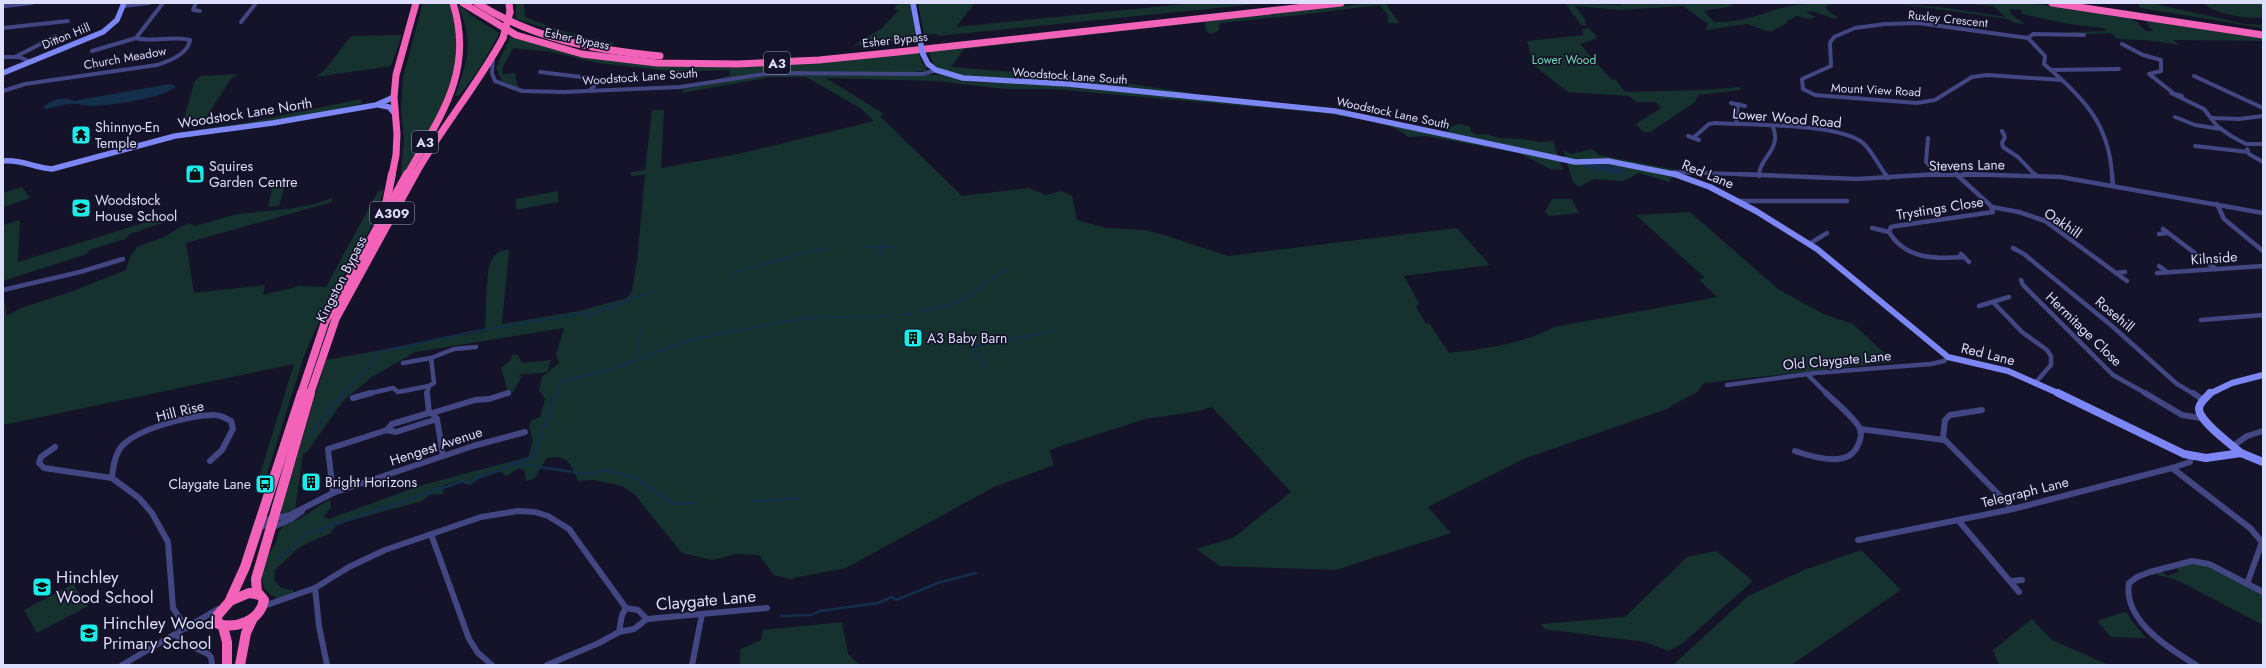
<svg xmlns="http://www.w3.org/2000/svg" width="2266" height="668" viewBox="0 0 2266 668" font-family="Jost,sans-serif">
<rect width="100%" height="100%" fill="#141329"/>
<g fill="#16322e">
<path d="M423 3H449C458 20 460 56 456 75 450 102 418 148 404 173L401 174 404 139 401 108 403 77Z"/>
<path d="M457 3 471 15 499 33C488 56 475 76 459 96H455C469 58 474 42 457 3Z"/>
<path d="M516 3H524L525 17C554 29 583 38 614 43L612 45 579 39 516 19Z"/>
<path d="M898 3H911L916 39 853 46 882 28 899 10 894 9Z"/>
<path d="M918 3H975L956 27 1193 3H1267L938 36 937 34 924 35Z"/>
<path d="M1370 3H1393L1386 4 1399 23H1388V15L1379 5 1300 15 1220 23 1218 31 1211 34 1207 32 1204 22 964 49 951 67 1093 78 1191 93V96L1001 80 949 74 933 64 928 50Z"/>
<path d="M1565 3 1620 5 1623 3H1731L1733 6 1704 11 1714 22C1739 23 1759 15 1782 8 1800 3 1819 3 1837 3L1825 6 1828 11 1837 17 1835 19 1812 11 1806 12 1816 17 1809 19 1797 16 1787 21V23L1770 32 1747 24 1706 30 1708 24 1683 6 1620 10 1575 6 1585 19 1586 26 1581 25Z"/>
<path d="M1893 3 1947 8 2006 17 1993 6 1962 3H2028L2124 15 2137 22 2146 31H2154L2149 27 2145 18 2263 38V41L2173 40 2180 45 2145 40 2118 39 2110 33 2072 35 2071 32 2107 31 2103 28 2069 24 2022 14 2021 10 2009 9 2012 15 2025 24 2015 23 2008 19Z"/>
<path d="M2138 3H2151L2245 24 2263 25V28L2140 8Z"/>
<path d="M2204 3H2263V17C2251 20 2212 14 2204 3Z"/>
<path d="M1588 28 1596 35V39L1580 44 1611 79 1616 80 1625 92 1704 90 1739 87 1741 90 1698 95 1695 102 1650 132H1643L1636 124 1661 108 1656 102H1637L1629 96 1568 92 1533 65 1527 41 1584 35 1582 29Z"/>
<path d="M402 35 391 66 316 77 325 70 351 36Z"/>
<path d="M511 35 585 55 729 68 822 62 918 51 923 64 927 68 925 71 914 72H763L715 80 730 75 729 70 678 72 598 63 552 52 513 48 503 67 502 74 515 73 518 88 502 81 496 68Z"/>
<path d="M239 74 231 79 205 119 183 123 194 83 200 76Z"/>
<path d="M763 75H939L972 82 1066 86 1349 115 1448 137 1449 127 1460 124 1471 127 1470 131 1477 135 1487 134 1498 138 1521 139 1540 142 1553 141 1563 170 1550 169 1519 153 1425 136 1408 137C1389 119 1348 117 1322 113L1053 89H1006L936 81 826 78 884 114 880 116 962 196 1029 188 1046 195 1062 191 1072 196 1077 220 1106 228 1145 230 1167 236 1228 256 1457 228 1490 265 1404 276 1419 303 1416 307 1426 324 1429 323 1449 353C1484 349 1523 344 1554 327L1717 297 1699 280 1705 278 1636 215 1690 212 1778 289 1823 314 1853 324 1894 362 1704 383 1697 392 1667 408 1676 406 1526 458 1428 507 1451 533 1336 570 1220 566 1196 549 1233 538 1291 492 1212 407 1199 411 1145 419 1049 450 1054 465 994 487 846 568 793 578V580L774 575 759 555 737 554 712 560 682 553 634 494 622 486 593 480 578 481C570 462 568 455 547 458L534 479 526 481 525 471 519 468 507 476 500 472 483 476 468 485 458 481 444 485 443 494 430 495 422 501 334 525 335 527 330 534 309 542 295 551 275 570 274 580 281 588 293 590 294 594 281 599C258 593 259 574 268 555 270 551 274 548 275 544 278 538 277 533 282 527 286 523 295 522 301 518 311 512 319 505 330 500L331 508 323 517 329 519 419 486 528 457 533 441 529 426 532 420 540 417 545 399 539 391 542 377 559 363 556 355 564 328 415 352 372 377 343 401 307 452 303 454 295 509 283 513 281 510 326 360 485 331C486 317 486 273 490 264 493 255 500 249 509 250L502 324 579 311 627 298 632 291 637 260 645 175 631 176V172L645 170 652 110H664L661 168 738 154 874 121 860 108 806 77H771L682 93 683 89Z"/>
<path d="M361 99V104L272 122 182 132 245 123Z"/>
<path d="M1592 149 1599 155 1677 170 1669 182 1639 173 1624 181 1594 179 1579 187 1573 182 1563 150 1571 154Z"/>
<path d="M287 178 279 206 268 207 274 179Z"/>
<path d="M22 187 30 198 3 207V193Z"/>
<path d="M384 190 371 227 324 310 304 356 267 474 258 480 294 364 3 425V293L7 316 21 308 70 292 126 270 130 257 137 247 164 237 188 223 195 226 237 214 288 209 315 204 332 198V202L186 243 194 293 265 285 263 295 299 286 326 287 378 191Z"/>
<path d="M558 191V202L516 210V199Z"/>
<path d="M1552 199H1572L1579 213 1549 216 1545 212Z"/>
<path d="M169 215 174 219 130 234 125 239 89 250 87 254 3 281V225L20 220 18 262Z"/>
<path d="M512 355H518L522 363 551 360 547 372 518 375 522 376 513 392H508L501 368 511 360Z"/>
<path d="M1861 550 1901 590 1791 665H1673L1748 596 1804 570Z"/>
<path d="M1716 551 1753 581 1683 643 1669 651 1645 642 1544 629 1541 624 1625 617 1687 557Z"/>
<path d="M2190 564 2205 565 2263 595V625L2177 580 2158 575V573L2162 572 2168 576 2179 572 2176 568Z"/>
<path d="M73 584 88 606 37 633 24 610Z"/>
<path d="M2124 612 2127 613 2132 621 2146 638 2111 637 2097 621Z"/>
<path d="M2032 619 2052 640 2109 665H1999L1993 650Z"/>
<path d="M842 622 848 654 860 665H740V649L761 640 763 630Z"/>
</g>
<g fill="#132f4c">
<path d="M169 84 177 86C161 99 112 105 91 106 84 106 76 103 69 104 61 105 54 108 45 109L43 107C51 100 63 96 74 101Z"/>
<path d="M1582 164H1604L1623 168 1625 172 1621 175 1583 167Z"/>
</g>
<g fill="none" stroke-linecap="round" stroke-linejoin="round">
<g stroke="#132f4c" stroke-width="2">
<path d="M880 245 883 246 880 251 882 258"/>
<path d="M862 247H894"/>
<path d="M732 273 807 252 828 249"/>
<path d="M919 312 952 304 971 295 983 284 1006 270"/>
<path d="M902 315 910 314"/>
<path d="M589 320V315L651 292"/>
<path d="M640 355 638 341 642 327"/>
<path d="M985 365 973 353 972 346 1056 331"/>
<path d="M343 394 362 375 378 352 481 330 589 312"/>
<path d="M556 394 561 382 615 368 684 342 713 335 806 318 891 316"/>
</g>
<g stroke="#132f4c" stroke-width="2.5">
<path d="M308 437 344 393"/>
<path d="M514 463 532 458 557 393"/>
<path d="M754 501 801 498"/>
<path d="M278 559 307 534 463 481 470 484C483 471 502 474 513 463L586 474 606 470 637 479 673 504 695 503"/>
<path d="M781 616 812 615 820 611 878 603 892 597 896 600 938 583 976 573"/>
</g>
<g stroke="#424784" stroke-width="4">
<path d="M196 3 193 10 200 11"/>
<path d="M5 6 32 3"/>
<path d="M123 6 149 3"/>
<path d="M241 22 256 3"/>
<path d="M3 28 68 21"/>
<path d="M2028 38 2033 34 2084 35"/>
<path d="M2122 44 2143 55 2161 60V71L2149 74 2172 92"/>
<path d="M92 51 136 38"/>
<path d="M3 57H19L31 62"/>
<path d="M15 57 56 36"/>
<path d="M493 58 492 73 495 81 522 91 564 92 680 87 770 73 923 74 936 70"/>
<path d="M2051 70 2119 69"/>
<path d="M540 72 598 79 599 81 589 91"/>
<path d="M2194 76 2263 108"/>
<path d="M2062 80 1987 75 1972 77 1935 100 1917 103 1815 95 1803 89 1802 79 1831 66 1830 43 1834 37 1855 28 1885 24 1918 23 2028 38 2045 56 2044 64C2082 97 2109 122 2112 175"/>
<path d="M3 91 25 84 157 65C170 61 188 54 190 40 172 35 154 43 136 38L163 3"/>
<path d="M2180 97 2182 96 2171 93 2204 109 2217 126 2231 136 2246 144H2263"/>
<path d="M1731 103 1745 106"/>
<path d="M1738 104 1736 120 1738 124"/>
<path d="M2175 117 2195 125 2221 129"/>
<path d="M2211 118 2239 119 2263 116"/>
<path d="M2002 131 2005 137 2002 143 2003 147 2018 157 2035 175"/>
<path d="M1688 136 1699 140"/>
<path d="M1693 138 1709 124 1715 123C1748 125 1839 123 1863 143 1872 151 1879 166 1886 175"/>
<path d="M1928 138 1926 162 1938 175"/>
<path d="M2195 146 2248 152"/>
<path d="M2247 149 2249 154 2263 162"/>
<path d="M1674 172 1764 175"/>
<path d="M1956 174 1958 175"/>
<path d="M1759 175C1759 158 1782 150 1773 127"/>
<path d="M1920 175H2002"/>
</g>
<g stroke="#424784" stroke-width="4.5">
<path d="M1738 174 1857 179 1938 174"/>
<path d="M1759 174V176"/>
<path d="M1885 174 1888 178"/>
<path d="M1956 174 1991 206 1993 212 1896 226 1891 227 1889 232C1906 260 1936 259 1964 257"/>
<path d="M1964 174 2061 177 2263 213"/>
<path d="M2035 174 2036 176"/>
<path d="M2112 174 2113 185"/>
<path d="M1738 201H1847"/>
<path d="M2217 204 2224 219 2263 251"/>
<path d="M1992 207 2019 212 2045 221 2127 281"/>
<path d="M1872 228 1889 232"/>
<path d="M2163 229 2216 269"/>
<path d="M2159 234 2168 233"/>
<path d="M1809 244 1827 233"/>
<path d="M2013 248 2024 254 2112 326 2177 384 2194 394"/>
<path d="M1961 254 1969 262"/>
<path d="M2159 266 2167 272"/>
<path d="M2116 273 2125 272"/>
<path d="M2157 273 2263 266"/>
<path d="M2021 280 2023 285 2113 375 2147 394"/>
<path d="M3 290 80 272 123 259"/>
<path d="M1993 302 2022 332 2047 350 2051 356V365L2036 382"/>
<path d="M1979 306 2009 297"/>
<path d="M2201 320 2263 315"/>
<path d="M431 358 454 349 476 347"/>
<path d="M403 363 431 358 434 383 429 386"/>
<path d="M1807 374 1827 394"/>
<path d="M1727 385 1815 373 1931 364 1944 361 1948 357"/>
<path d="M367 394 393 388 398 392 429 386 427 394"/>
<path d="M504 394 509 393"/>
</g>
<g stroke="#424784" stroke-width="6">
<path d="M427 393 429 413H432L437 419 443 456"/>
<path d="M2145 393 2182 415 2201 418"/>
<path d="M2193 393 2202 399"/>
<path d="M353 398 371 393"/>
<path d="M1982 410 1950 415 1945 420 1943 438 2013 509"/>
<path d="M432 413 475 400 489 399 508 393"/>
<path d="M1860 429 1944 440"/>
<path d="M387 430 392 424 429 413"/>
<path d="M2233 446 2247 436 2263 431"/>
<path d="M55 447 41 457 39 463 44 468 112 478 139 498 152 513 168 542 173 608 186 628"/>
<path d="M1795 451C1812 457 1847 468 1857 447 1860 442 1862 435 1860 429 1856 419 1835 402 1826 393"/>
<path d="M2172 468 2250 528 2262 542 2247 584"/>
<path d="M112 478C113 466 115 452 124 444 141 428 191 415 214 415 220 415 226 418 231 421L233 429 222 450 210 461"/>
<path d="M333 493 473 446 525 432"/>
<path d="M1958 520 2019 592"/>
<path d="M263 526 267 520 290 515 333 493 328 449 387 430 396 432 437 419"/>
<path d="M273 527 291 519 302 511"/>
<path d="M431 534 469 639 478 653 492 665"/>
<path d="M1858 540 2013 509 2172 468 2190 462 2191 456"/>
<path d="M2011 581 2022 580"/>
<path d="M315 588 319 626 327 665"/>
<path d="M264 606 315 588 349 567 385 550 481 517 518 511 535 512 548 516 569 529 626 608"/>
<path d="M626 608 638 610 647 619 634 629 619 632 622 615Z"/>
<path d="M647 619 767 608"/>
<path d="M192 626 218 624"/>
<path d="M176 634 180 641 208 654 211 657 212 665"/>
<path d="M122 665 218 609"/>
<path d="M547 665 599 643 619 632"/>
<path d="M692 665 702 614"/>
<path d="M2196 665C2168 648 2123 620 2129 583L2137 577 2150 572 2192 561 2209 564 2263 592"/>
</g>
<g stroke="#7c87f5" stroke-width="5.5">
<path d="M913 3 919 36"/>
<path d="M923 54 928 64 936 70 963 78 1068 84 1335 111 1575 162 1608 161 1678 175"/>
<path d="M3 73 103 32 117 20 124 3"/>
<path d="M379 105 389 107 395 114"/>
<path d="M3 161C21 159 35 168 52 169L175 136 273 123 376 105 394 97"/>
</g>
<g stroke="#7c87f5" stroke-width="6">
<path d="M1674 174 1710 187 1756 211 1817 249 1948 357 2008 371 2060 394"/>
<path d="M2209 394 2232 383 2263 375"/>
</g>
<g stroke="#7c87f5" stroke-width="8">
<path d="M2058 393 2184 454 2206 458 2241 453 2263 462"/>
<path d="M2210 393C2206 398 2200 402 2199 408 2198 421 2231 444 2241 453"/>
</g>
<g stroke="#f262b8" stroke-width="7">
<path d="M463 3 516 35 582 54 657 63 738 64 819 60 898 52 1341 3"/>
<path d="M477 3C533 39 594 50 660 56"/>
<path d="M509 3 510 12"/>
<path d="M2052 3 2263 35"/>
<path d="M392 175 396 155 397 134 394 97 396 75 416 3"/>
<path d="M407 175C439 118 475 72 453 3"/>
<path d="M415 175C441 128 477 86 503 38"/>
</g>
<g stroke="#f262b8" stroke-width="8">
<path d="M386 204 392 174"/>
<path d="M301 394 325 322 407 174"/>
<path d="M310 394 336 318 415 174"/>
</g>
<g stroke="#f262b8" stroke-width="10">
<path d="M249 593 260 595 264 600C260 621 236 629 218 624L217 616 230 601Z"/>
<path d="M257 593 256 579 310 393"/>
<path d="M230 600 245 567 302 393"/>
<path d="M223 627 227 642V665"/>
<path d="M240 665 246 633 253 618"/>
</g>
<path stroke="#7c87f5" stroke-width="5.5" d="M919 36 923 54"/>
<path stroke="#f262b8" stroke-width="7" d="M503 38 510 12"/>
</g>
<defs>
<g id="temple-square" transform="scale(1)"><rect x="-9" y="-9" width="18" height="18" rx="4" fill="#19edea" stroke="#141329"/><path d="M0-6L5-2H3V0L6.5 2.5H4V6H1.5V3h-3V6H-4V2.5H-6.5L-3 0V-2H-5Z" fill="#111"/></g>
<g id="shop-square" transform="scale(1)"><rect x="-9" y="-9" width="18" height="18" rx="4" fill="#19edea" stroke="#141329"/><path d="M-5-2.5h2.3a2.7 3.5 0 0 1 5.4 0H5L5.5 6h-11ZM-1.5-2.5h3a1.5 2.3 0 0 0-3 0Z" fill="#111"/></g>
<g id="school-square" transform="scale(1)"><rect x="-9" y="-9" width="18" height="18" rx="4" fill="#19edea" stroke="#141329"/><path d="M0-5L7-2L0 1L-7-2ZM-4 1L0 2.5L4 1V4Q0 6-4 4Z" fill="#111"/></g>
<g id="building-square" transform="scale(1)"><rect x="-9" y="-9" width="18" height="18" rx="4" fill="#19edea" stroke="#141329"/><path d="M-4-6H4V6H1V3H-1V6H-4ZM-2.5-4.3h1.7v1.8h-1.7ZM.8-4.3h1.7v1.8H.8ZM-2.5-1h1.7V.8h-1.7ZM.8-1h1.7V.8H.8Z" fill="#111"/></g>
<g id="bus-square" transform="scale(1)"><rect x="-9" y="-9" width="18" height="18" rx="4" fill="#19edea" stroke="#141329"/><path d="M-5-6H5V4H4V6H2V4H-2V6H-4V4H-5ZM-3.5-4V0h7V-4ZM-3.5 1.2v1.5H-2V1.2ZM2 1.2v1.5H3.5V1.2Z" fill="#111"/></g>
</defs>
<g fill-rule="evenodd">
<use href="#temple-square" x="81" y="135"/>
<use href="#shop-square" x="195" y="174"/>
<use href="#school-square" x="81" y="208"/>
<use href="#building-square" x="913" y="338"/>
<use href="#building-square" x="311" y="482"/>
<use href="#bus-square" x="265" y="484"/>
<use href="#school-square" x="42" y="587"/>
<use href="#school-square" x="89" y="633"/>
</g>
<g text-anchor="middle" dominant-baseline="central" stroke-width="3.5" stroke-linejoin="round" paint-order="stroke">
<g font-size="12" fill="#ddddfc" stroke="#141329">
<text transform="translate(1948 19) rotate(6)">Ruxley Crescent</text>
<text transform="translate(66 36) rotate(-22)">Ditton Hill</text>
<text transform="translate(577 39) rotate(12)">Esher Bypass</text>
<text transform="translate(895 40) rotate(-6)">Esher Bypass</text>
<text transform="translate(125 58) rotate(-10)">Church Meadow</text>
<text transform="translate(1070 76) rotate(4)">Woodstock Lane South</text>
<text transform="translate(640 77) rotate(-4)">Woodstock Lane South</text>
<text transform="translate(1876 90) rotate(3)">Mount View Road</text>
<text transform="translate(1393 113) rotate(12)">Woodstock Lane South</text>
</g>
<g font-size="12" fill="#6ed8b1" stroke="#141329">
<text x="1564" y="60">Lower Wood</text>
</g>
<g fill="#141329" stroke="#a1a0bd" stroke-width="1">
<rect x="764" y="52" width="26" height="22" rx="3"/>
<rect x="412" y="131" width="26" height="22" rx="3"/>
<rect x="370" y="202" width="44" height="22" rx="3"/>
</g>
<g font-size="13" font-weight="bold" fill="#ddddfc">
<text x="777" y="63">A3</text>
<text x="425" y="142">A3</text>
<text x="392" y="213">A309</text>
</g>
<g font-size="14" fill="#ddddfc" stroke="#141329">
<text transform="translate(245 113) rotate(-9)">Woodstock Lane North</text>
<text transform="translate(1787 118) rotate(5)">Lower Wood Road</text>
<text transform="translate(1967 165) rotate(-1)">Stevens Lane</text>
<text transform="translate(1708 174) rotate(22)">Red Lane</text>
<text transform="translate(1940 208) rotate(-9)">Trystings Close</text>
<text transform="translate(2063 223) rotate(34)">Oakhill</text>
<text transform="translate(2214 258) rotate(-4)">Kilnside</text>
<text transform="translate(341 279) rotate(-63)">Kingston Bypass</text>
<text transform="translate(2115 314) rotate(40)">Rosehill</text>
<text transform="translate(2084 329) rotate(44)">Hermitage Close</text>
<text transform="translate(1988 354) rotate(14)">Red Lane</text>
<text transform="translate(1837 360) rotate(-5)">Old Claygate Lane</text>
<text transform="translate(180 411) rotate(-14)">Hill Rise</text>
<text transform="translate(436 446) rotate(-18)">Hengest Avenue</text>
<text transform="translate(2025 492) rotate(-14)">Telegraph Lane</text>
</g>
<g font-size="14" fill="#ddddfc" stroke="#141329" text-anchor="start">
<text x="95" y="127">Shinnyo-En<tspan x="95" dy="16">Temple</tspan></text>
<text x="209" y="166">Squires<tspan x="209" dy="16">Garden Centre</tspan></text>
<text x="95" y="200">Woodstock<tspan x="95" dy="16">House School</tspan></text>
<text x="927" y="338">A3 Baby Barn</text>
<text x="325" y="482">Bright Horizons</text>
<text x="251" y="484" text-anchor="end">Claygate Lane</text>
</g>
<g font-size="17" fill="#ddddfc" stroke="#141329" text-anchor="start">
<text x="56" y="577">Hinchley<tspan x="56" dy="20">Wood School</tspan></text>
<text x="103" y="623">Hinchley Wood<tspan x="103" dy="20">Primary School</tspan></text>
</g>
<g font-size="17" fill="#ddddfc" stroke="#141329">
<text transform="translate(706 600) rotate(-5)">Claygate Lane</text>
</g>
</g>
<rect width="2266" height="668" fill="none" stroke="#ddddfc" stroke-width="8"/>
</svg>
